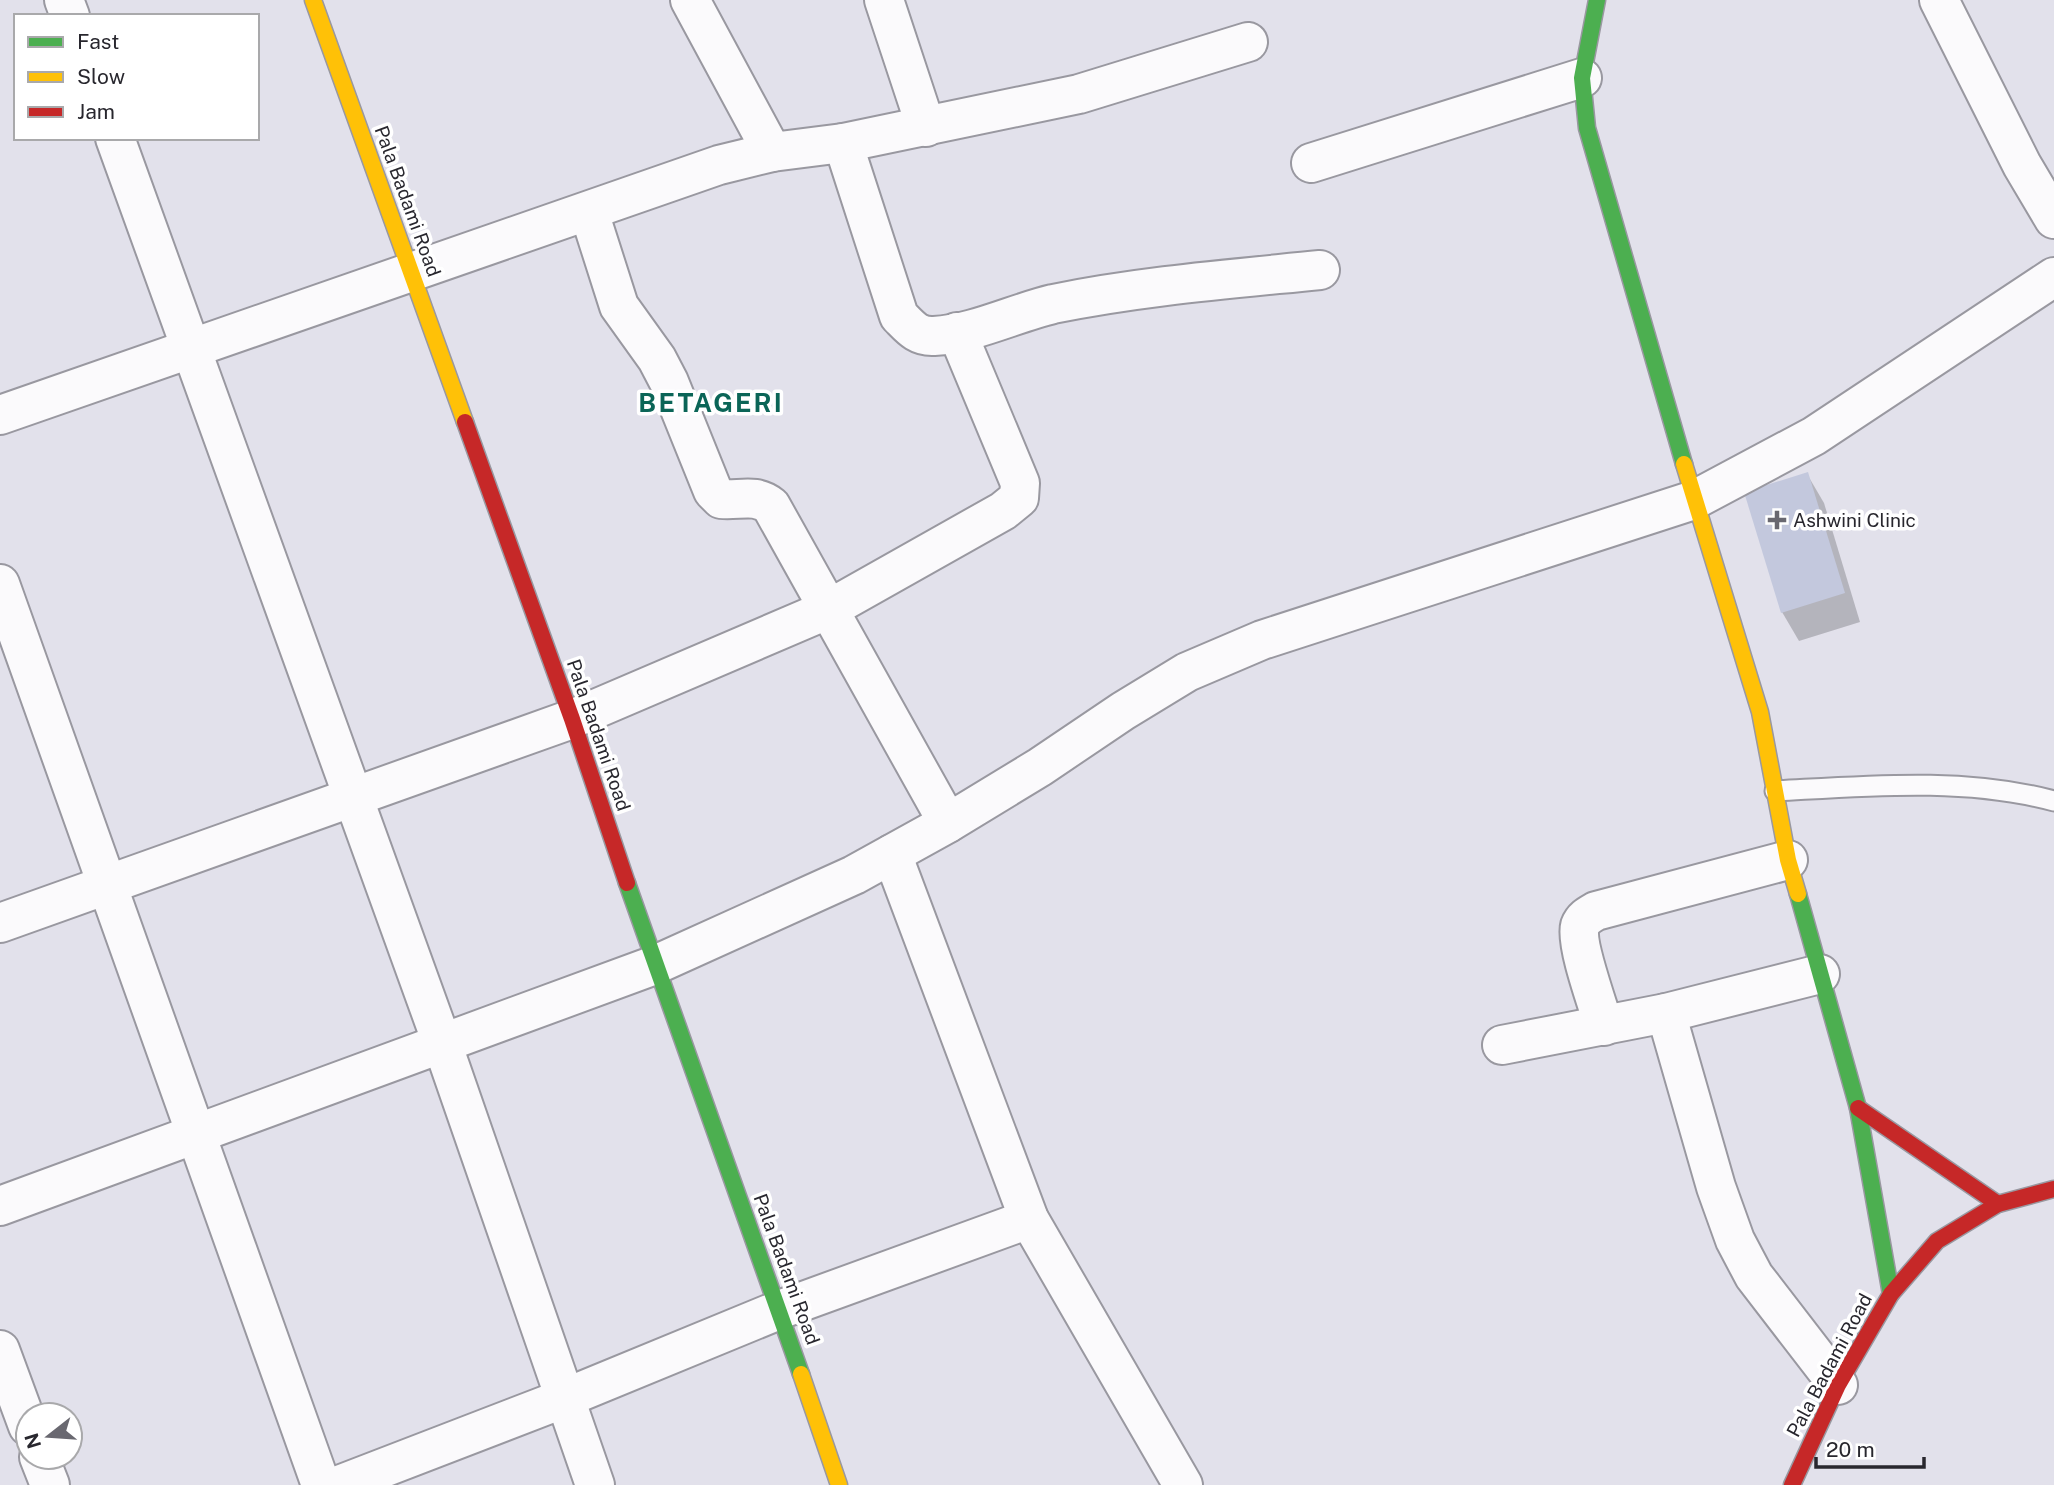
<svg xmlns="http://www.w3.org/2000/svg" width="2054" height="1485" viewBox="0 0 2054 1485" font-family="'Public Sans',sans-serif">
<rect width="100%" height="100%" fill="#e2e1eb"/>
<path fill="#0003" d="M1807 474 1824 503 1860 622 1799 641 1782 612Z"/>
<path fill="#c3c8dd" d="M1808 472 1845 593 1781 613 1744 492Z"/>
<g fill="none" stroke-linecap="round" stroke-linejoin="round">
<g stroke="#9998a0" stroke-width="23">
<path id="lane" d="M1775 791C1868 786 1964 777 2054 801"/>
</g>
<g stroke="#9998a0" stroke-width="42">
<g id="street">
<path d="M64 0 70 16"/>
<path d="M690 0 772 152"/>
<path d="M884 0 926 127"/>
<path d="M1939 0 2022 165 2054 219"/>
<path d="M115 138 442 1043 595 1485"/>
<path d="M843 143 899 316C910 327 917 337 934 336 973 334 1015 313 1053 304 1141 286 1231 279 1320 270"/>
<path d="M1311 163 1582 78"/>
<path d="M589 212 619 306 657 359 669 382 713 491 721 499C739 501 755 493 771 506L948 823"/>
<path d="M0 415 719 165 772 152 843 143 1079 94 1248 42"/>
<path d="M0 584 321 1485"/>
<path d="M892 854 1029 1219 1183 1485"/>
<path d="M0 923 572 719 829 609 1003 511 1019 498 1020 483 957 332"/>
<path d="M1666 1013 1716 1187 1735 1240 1754 1276 1838 1385"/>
<path d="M1604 1026C1598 1006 1575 943 1580 926 1583 918 1589 915 1596 911L1788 860"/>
<path d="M1502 1045 1666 1013 1820 974"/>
<path d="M0 1206 655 965 854 875 948 823 1040 767 1123 711 1187 672 1262 640 1694 500 1814 436 2054 277"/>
<path d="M0 1350 28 1426"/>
<path d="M39 1457 50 1485"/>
<path d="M339 1485 565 1398 779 1310 1029 1219"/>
</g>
</g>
<g stroke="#9998a0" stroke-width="19">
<g id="fast">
<path d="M1597 0 1582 78 1587 128 1684 464"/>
<path d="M627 883 801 1374"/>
<path d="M1798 894 1858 1108 1891 1294"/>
</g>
</g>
<g stroke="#9998a0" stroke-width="19">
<g id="slow">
<path d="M313 0 465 422"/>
<path d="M1684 464 1760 712 1788 860 1798 894"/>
<path d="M801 1374 839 1485"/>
</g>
</g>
<g stroke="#9998a0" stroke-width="19">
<g id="jam">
<path d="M465 422 572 719 627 883"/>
<path d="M1858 1108 1998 1204"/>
<path d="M1792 1485 1838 1385 1891 1294 1937 1241 1998 1204 2054 1189"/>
</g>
</g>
<use href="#lane" stroke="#fbfafc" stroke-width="19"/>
<use href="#street" stroke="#fbfafc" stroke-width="38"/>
<use href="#fast" stroke="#4caf50" stroke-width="16"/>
<use href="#slow" stroke="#ffc107" stroke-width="16"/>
<use href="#jam" stroke="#c62828" stroke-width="16"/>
</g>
<path fill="#696870" stroke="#fff" stroke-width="2.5" d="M1773.5 509.5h7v7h7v7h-7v7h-7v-7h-7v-7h7z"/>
<g text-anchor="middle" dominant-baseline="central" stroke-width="7" stroke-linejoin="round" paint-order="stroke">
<g font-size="19" fill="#28272e" stroke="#fff">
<text transform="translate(408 201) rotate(70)">Pala Badami Road</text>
<text transform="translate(599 735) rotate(71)">Pala Badami Road</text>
<text transform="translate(787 1269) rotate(70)">Pala Badami Road</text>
<text transform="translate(1829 1365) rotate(-62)">Pala Badami Road</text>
</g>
<g font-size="19" fill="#28272e" stroke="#fff" text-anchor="start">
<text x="1793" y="520">Ashwini Clinic</text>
</g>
<g font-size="26" font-weight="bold" letter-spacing="2" fill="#0b6557" stroke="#fff">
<text x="711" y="402">BETAGERI</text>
</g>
</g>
<rect x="14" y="14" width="245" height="126" fill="#ffffff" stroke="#a9a9ab" stroke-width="2"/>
<rect x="28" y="37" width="35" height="10" fill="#4caf50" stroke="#a9a9ab" stroke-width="2"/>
<text x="77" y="49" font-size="21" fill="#28272e">Fast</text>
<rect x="28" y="72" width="35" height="10" fill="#ffc107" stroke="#a9a9ab" stroke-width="2"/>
<text x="77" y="84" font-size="21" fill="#28272e">Slow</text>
<rect x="28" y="107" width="35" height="10" fill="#c62828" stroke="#a9a9ab" stroke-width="2"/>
<text x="77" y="119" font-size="21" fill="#28272e">Jam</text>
<g transform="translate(49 1436) rotate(253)"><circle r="33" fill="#ffffff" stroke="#a9a9ab" stroke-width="2"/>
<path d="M0-5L12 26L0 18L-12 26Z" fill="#696870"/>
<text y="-10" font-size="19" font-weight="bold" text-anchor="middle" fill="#28272e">N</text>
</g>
<path d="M1816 1457v10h108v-10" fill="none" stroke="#28272e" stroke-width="3.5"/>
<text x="1826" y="1457" font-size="21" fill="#28272e" stroke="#ffffff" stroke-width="5" paint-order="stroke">20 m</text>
</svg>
